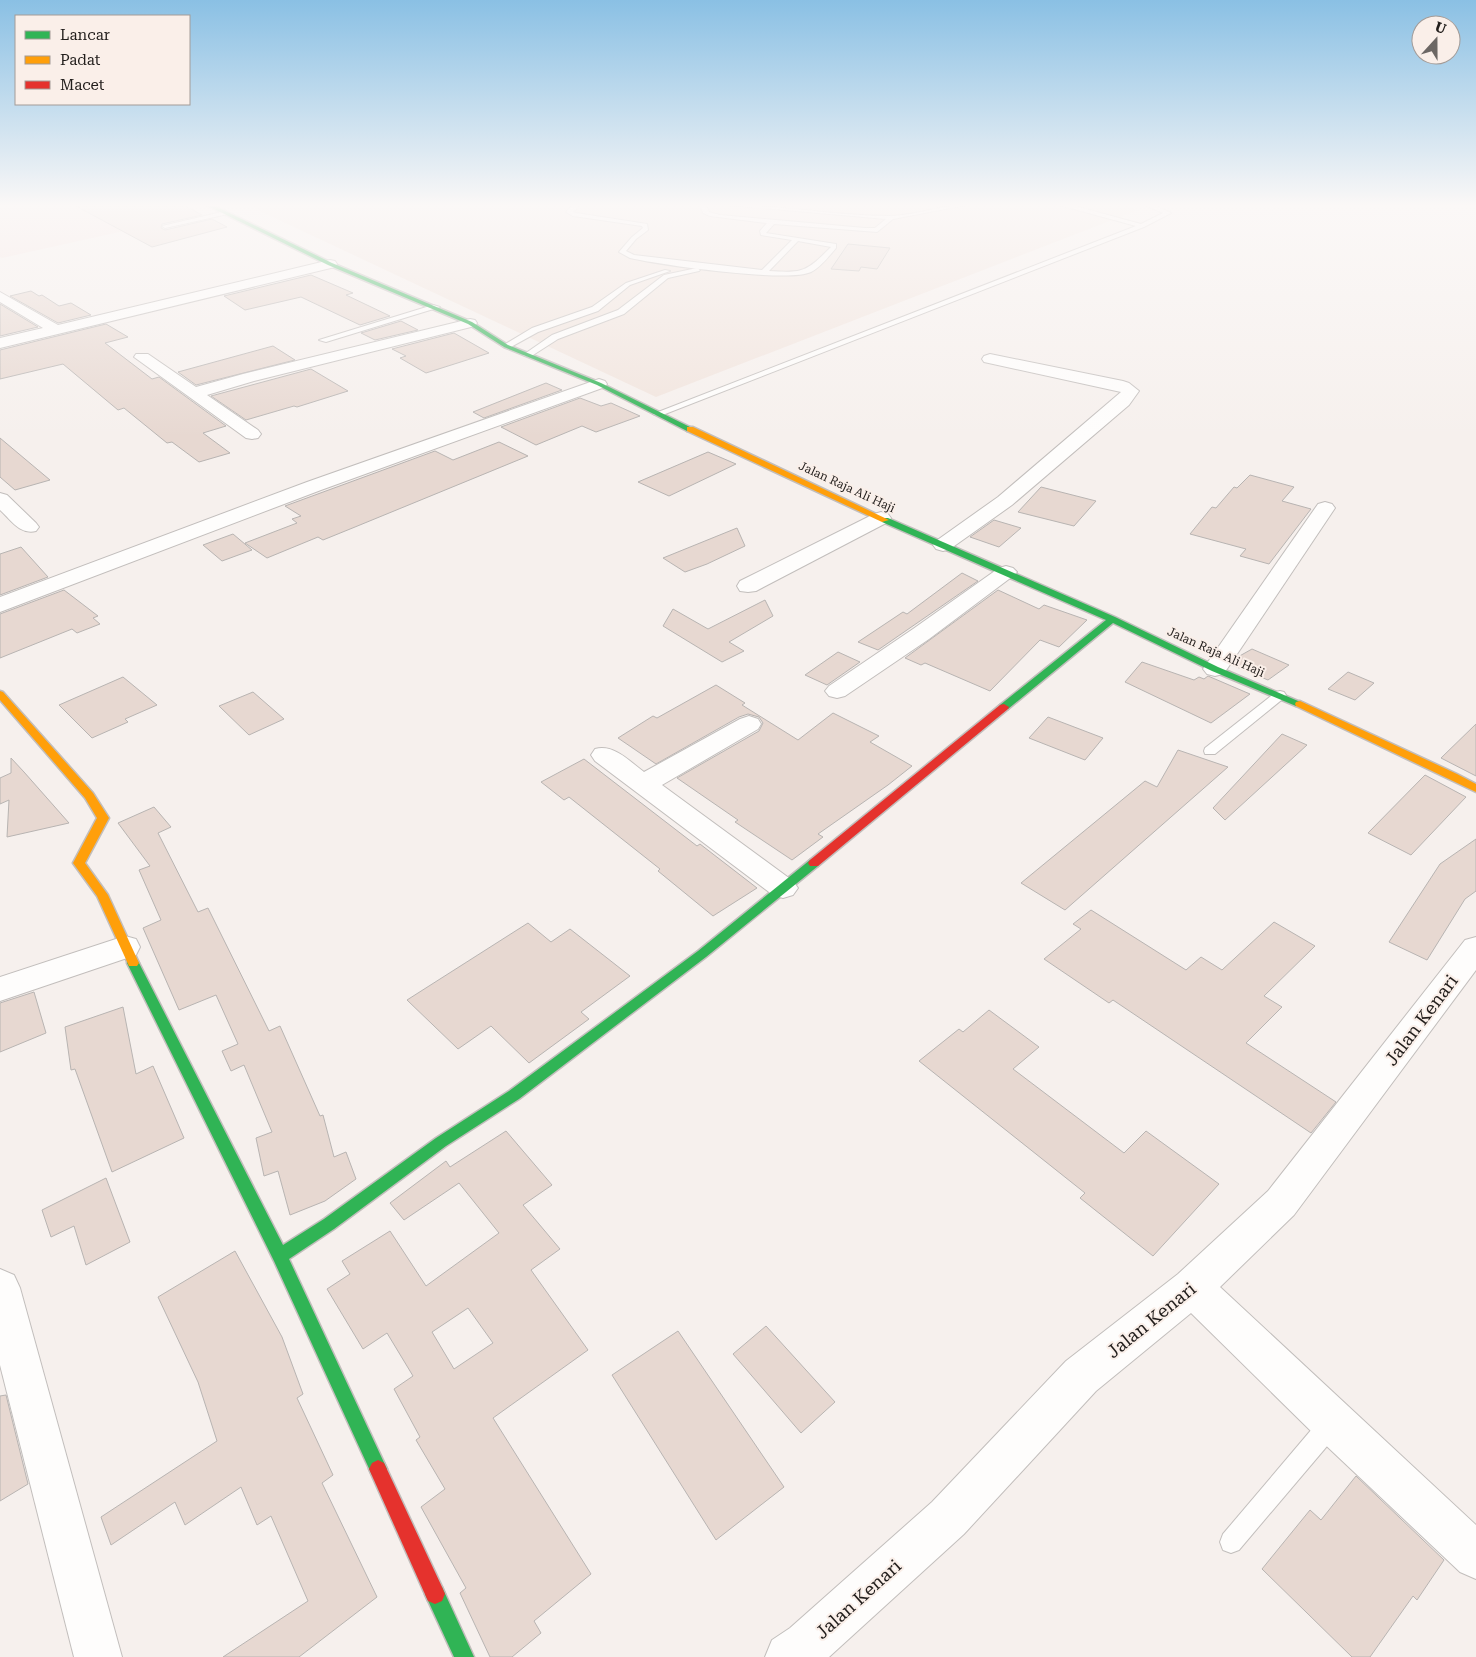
<svg xmlns="http://www.w3.org/2000/svg" width="1476" height="1657" viewBox="0 0 1476 1657" font-family="'Roboto Serif',serif">
<rect width="100%" height="100%" fill="#f6f0ed"/>
<path fill="#f5e3e0" d="M0 205H179L196 215 2 258 0 257Z"/>
<path fill="#f1e4dd" d="M247 205H1125L1138 210 656 397Z"/>
<g fill="#e7d8d1" stroke="#b8b4b2" fill-rule="evenodd">
<path d="M74 205H184L202 215 162 224 161 228 165 230 212 219 227 227 152 247Z"/>
<path d="M848 244 890 248 877 269 861 267 859 271 831 269Z"/>
<path d="M311 275 353 293 346 295 390 316 360 325 301 297 245 310 224 296Z"/>
<path d="M31 291 39 296 42 295 59 306 71 303 91 315 58 323 10 296Z"/>
<path d="M0 304 38 327 0 336Z"/>
<path d="M401 321 418 330 375 340 361 333Z"/>
<path d="M106 324 128 337 105 343 152 379 159 377 226 426 203 433 230 453 199 462 172 442 167 443 124 408 118 410 63 364 0 379V350Z"/>
<path d="M454 333 489 353 426 373 400 358 406 356 392 349Z"/>
<path d="M273 346 295 360 196 385 178 372Z"/>
<path d="M311 369 348 391 297 407 294 406 246 420 211 396Z"/>
<path d="M546 383 562 390 484 418 473 412Z"/>
<path d="M580 398 601 406 611 403 640 416 596 432 582 426 536 445 501 427Z"/>
<path d="M0 438 50 480 15 490 0 477Z"/>
<path d="M499 442 528 456 355 527 323 540 318 537 267 558 245 543 297 523 292 519 301 516 285 506 435 451 453 460Z"/>
<path d="M708 452 736 464 669 496 638 482Z"/>
<path d="M1250 475 1294 487 1282 501 1311 509 1269 564 1240 556 1246 549 1190 534 1212 507 1216 508 1234 487 1237 488Z"/>
<path d="M1041 487 1096 501 1074 526 1018 512Z"/>
<path d="M994 520 1021 528 999 547 970 537Z"/>
<path d="M737 528 745 546 707 564 685 572 663 558Z"/>
<path d="M233 534 252 550 222 561 203 545Z"/>
<path d="M21 547 48 577 0 595V554Z"/>
<path d="M962 573 978 581 878 650 858 642 903 612 907 614Z"/>
<path d="M64 590 98 616 93 618 100 624 77 633 72 629 0 658V614Z"/>
<path d="M998 590 1039 609 1044 605 1087 620 1059 647 1040 640 990 691 925 663 921 665 905 658Z"/>
<path d="M765 600 773 616 729 642 744 651 722 662 663 626 673 609 708 629Z"/>
<path d="M1252 649 1289 665 1268 680 1232 665 1236 658Z"/>
<path d="M838 652 860 662 827 685 805 675Z"/>
<path d="M1142 662 1194 680 1199 677 1204 679 1208 676 1250 694 1211 723 1125 682Z"/>
<path d="M1348 672 1374 683 1355 700 1328 689Z"/>
<path d="M123 677 157 705 125 719 128 722 92 738 59 705Z"/>
<path d="M716 685 745 703 742 705 798 740 833 713 879 736 870 742 912 766 888 785 818 834 823 837 792 860 735 822 738 820 677 778 759 731 763 723 759 717 748 714 739 717 656 764 618 738 653 716 657 718Z"/>
<path d="M253 692 284 719 249 735 219 706Z"/>
<path d="M1048 717 1103 738 1085 760 1029 738Z"/>
<path d="M1476 724V776L1441 758Z"/>
<path d="M1282 734 1307 745 1225 820 1213 808Z"/>
<path d="M1178 750 1228 767 1065 910 1021 883 1145 781 1157 787Z"/>
<path d="M11 758 24 772 69 823 7 837 9 800 0 804V778L11 773Z"/>
<path d="M584 759 697 846 700 844 757 888 713 916 658 871 660 869 569 797 564 800 541 782Z"/>
<path d="M1425 775 1466 797 1411 855 1368 833Z"/>
<path d="M154 807 171 827 158 833 198 912 208 908 269 1031 280 1026 320 1116 323 1115 334 1157 346 1152 356 1179 325 1201 290 1215 278 1171 264 1176 256 1138 272 1132 244 1065 231 1071 222 1051 238 1044 216 995 179 1010 143 928 161 920 139 870 150 866 118 823Z"/>
<path d="M1476 839V891L1465 899 1427 960 1389 942 1440 864Z"/>
<path d="M1091 910 1186 970 1201 957 1222 970 1274 922 1315 946 1264 996 1282 1007 1246 1043 1336 1102 1311 1133 1113 1000 1109 1003 1044 959 1081 929 1073 924Z"/>
<path d="M528 923 551 942 570 929 630 976 581 1012 589 1019 529 1063 491 1026 458 1049 407 1000Z"/>
<path d="M34 992 46 1033 0 1052V1003Z"/>
<path d="M123 1007 136 1074 153 1066 184 1138 112 1172 75 1069 71 1070 65 1027Z"/>
<path d="M989 1010 1039 1047 1013 1069 1124 1153 1146 1131 1219 1184 1153 1256 1080 1198 1085 1193 919 1061 959 1029 963 1032Z"/>
<path d="M506 1131 552 1185 523 1205 560 1249 531 1270 588 1350 493 1418 591 1574 534 1621 541 1633 512 1657H490L460 1593 466 1588 421 1507 445 1489 416 1440 420 1437 394 1389 413 1376 387 1333 363 1349 327 1289 350 1274 342 1261 390 1231 426 1286 499 1233 459 1183 404 1220 390 1203 446 1161 450 1167ZM468 1308 493 1343 454 1369 432 1332Z"/>
<path d="M106 1178 130 1242 86 1265 74 1226 51 1237 42 1210Z"/>
<path d="M235 1251 282 1337 303 1394 297 1398 333 1475 322 1483 377 1597 299 1657H223L308 1601 271 1516 257 1525 241 1487 185 1525 175 1502 111 1545 101 1517 217 1441 198 1382 158 1297Z"/>
<path d="M766 1326 835 1402 801 1433 733 1354Z"/>
<path d="M678 1331 784 1487 716 1540 612 1375Z"/>
<path d="M6 1395 28 1484 0 1501V1396Z"/>
<path d="M1356 1476 1444 1560 1417 1600 1413 1596 1370 1657H1352L1262 1569 1310 1510 1321 1520Z"/>
</g>
<g fill="none" stroke-linecap="round" stroke-linejoin="round">
<g stroke="#c2bebc" stroke-width="2">
<g id="lane">
<path d="M573 205H580L573 212 576 213 647 224 648 230 636 239 626 251 634 255 762 270 792 240 761 235 760 231 767 223 710 216 703 213 700 205H706L709 212 720 215 865 228H875L886 219 727 205C782 205 835 216 889 216 915 216 940 205 966 205L893 219 877 232 774 224 766 233 836 244V248C829 256 821 267 811 272 788 283 661 265 630 258L619 252 632 237 643 228 642 226 573 216 566 212ZM798 241 831 247C806 272 804 273 769 271Z"/>
<path d="M1059 205H1071L1141 224 1163 213 1145 205H1154L1171 213 1144 227 660 416 653 414 1136 226Z"/>
<path d="M226 211 228 214 165 228 162 226Z"/>
<path d="M697 268 700 270 699 271 668 278 624 314 558 339 530 357 523 355 552 335 618 310 664 275Z"/>
<path d="M665 270 670 271 630 285 598 311 538 332 509 348 502 346 532 328 592 307 626 283Z"/>
<path d="M433 305 440 307 326 342 319 340Z"/>
<path d="M1280 691 1284 692 1286 695 1284 698 1215 754H1205L1204 751 1205 748 1276 692Z"/>
<path d="M1331 1413 1339 1416 1342 1424 1339 1432 1239 1550 1231 1553 1223 1550 1220 1542 1223 1534 1323 1416Z"/>
</g>
</g>
<g stroke="#c2bebc" stroke-width="2">
<g id="street">
<path d="M330 260 335 261 337 264 335 267 0 348V338L43 328 0 302V292L58 325Z"/>
<path d="M470 319 475 320 477 323 475 326 254 381 207 395 258 430 261 434 258 438 252 439 246 438 134 357 136 354H148L196 387 243 374Z"/>
<path d="M990 354 1123 381 1129 383 1139 391 1129 405 1012 505 950 549 943 551 936 549 933 545 936 541 998 497 1121 392 984 362 982 359 984 356Z"/>
<path d="M599 379 605 381 607 384 605 387 321 490 0 612V597L307 482Z"/>
<path d="M0 493 7 495 36 523 39 527 36 531C20 535 11 520 0 510Z"/>
<path d="M1325 502 1332 504 1335 508 1227 669 1223 674 1215 676 1207 674 1203 669 1318 504Z"/>
<path d="M881 512 888 514 891 518 888 522 756 591 748 592 740 591 737 586 740 581 874 514Z"/>
<path d="M1006 566 1013 568 1017 572 1013 576 929 639 845 696 837 698 829 696 825 691 829 686 913 629 999 568Z"/>
<path d="M749 716 758 719 761 724 758 729 662 785 793 881 798 888 793 895 783 898 773 895 595 761 591 755 595 749C614 744 629 761 644 772L740 719Z"/>
<path d="M125 936 136 939 140 947 136 955 0 1001V977Z"/>
<path d="M1476 937V970L1294 1215 1220 1287 1476 1525V1579L1460 1572 1317 1437 1191 1313 1096 1391 964 1534 829 1657H765L772 1640 790 1628 932 1502 1066 1361 1178 1274 1268 1191 1465 940Z"/>
<path d="M0 1269 14 1275 20 1288 122 1657H74L0 1365Z"/>
</g>
</g>
<g stroke="#c2bebc" stroke-width="3">
<g id="fast">
<path d="M206 205H213L332 263 472 322 508 345 601 383 694 429 687 431 597 385 504 347 468 324 328 265Z"/>
<path d="M882 518H888L1115 617 1218 667 1305 704 1304 706H1296L1212 671 1113 623 1008 709H1000L999 707 1000 705 1106 620 882 522Z"/>
<path d="M814 859 818 860 820 863 818 866 706 957 519 1099 446 1146 334 1229 289 1259 387 1469 384 1475 378 1478 372 1475 274 1261 127 963 129 960H137L139 963 283 1245 324 1219 436 1138 509 1091 698 951 810 860Z"/>
<path d="M435 1584 442 1587 474 1657H454L425 1594 428 1587Z"/>
</g>
</g>
<g stroke="#c2bebc" stroke-width="3">
<g id="slow">
<path d="M687 427H693L889 520 882 522 687 431Z"/>
<path d="M0 691 3 692 93 793 109 818 85 863 108 895 139 963 137 966H129L97 896 73 863 97 818 85 798 0 700Z"/>
<path d="M1300 701 1457 774 1476 784V792L1296 706 1295 704 1296 702Z"/>
</g>
</g>
<g stroke="#c2bebc" stroke-width="3">
<g id="jam">
<path d="M1004 704 1009 707 1008 709 818 866H810L808 863 810 860 1000 705Z"/>
<path d="M378 1460 384 1463 442 1587 445 1594 442 1601 435 1604 428 1601 369 1469 372 1463Z"/>
</g>
</g>
<use href="#lane" fill="#fefdfc" fill-rule="evenodd"/>
<use href="#street" fill="#fefdfc" fill-rule="evenodd"/>
<use href="#fast" fill="#30b455" fill-rule="evenodd"/>
<use href="#slow" fill="#ff9f0a" fill-rule="evenodd"/>
<use href="#jam" fill="#e5322d" fill-rule="evenodd"/>
</g>
<linearGradient id="sky" x2="0" y2="1"><stop stop-color="#8ac0e4"/><stop offset="0.47" stop-color="#fbf8f7"/><stop offset="1" stop-color="#fbf8f7" stop-opacity="0"/></linearGradient>
<rect width="1476" height="437" fill="url(#sky)"/>
<g text-anchor="middle" dominant-baseline="central" stroke-width="4" stroke-linejoin="round" paint-order="stroke">
<g font-size="12" fill="#211d1b" stroke="#faefe9">
<text transform="translate(847 487) rotate(25)">Jalan Raja Ali Haji</text>
<text transform="translate(1216 652) rotate(24)">Jalan Raja Ali Haji</text>
</g>
<g font-size="18" fill="#211d1b" stroke="#faefe9">
<text transform="translate(1421 1020) rotate(-53)">Jalan Kenari</text>
<text transform="translate(1151 1320) rotate(-39)">Jalan Kenari</text>
<text transform="translate(858 1599) rotate(-42)">Jalan Kenari</text>
</g>
</g>
<rect x="15" y="15" width="175" height="90" fill="#faefe9" stroke="#a39b97"/>
<rect x="25" y="31" width="25" height="8" fill="#30b455" stroke="#a39b97"/>
<text x="60" y="40" font-size="15" fill="#211d1b">Lancar</text>
<rect x="25" y="56" width="25" height="8" fill="#ff9f0a" stroke="#a39b97"/>
<text x="60" y="65" font-size="15" fill="#211d1b">Padat</text>
<rect x="25" y="81" width="25" height="8" fill="#e5322d" stroke="#a39b97"/>
<text x="60" y="90" font-size="15" fill="#211d1b">Macet</text>
<g transform="translate(1436 40) rotate(21)"><circle r="24" fill="#faefe9" stroke="#a39b97"/>
<path d="M0-4L9 19L0 12L-9 19Z" fill="#6c6764"/>
<text y="-8" font-size="14" font-weight="bold" text-anchor="middle" fill="#211d1b">U</text>
</g>
</svg>
